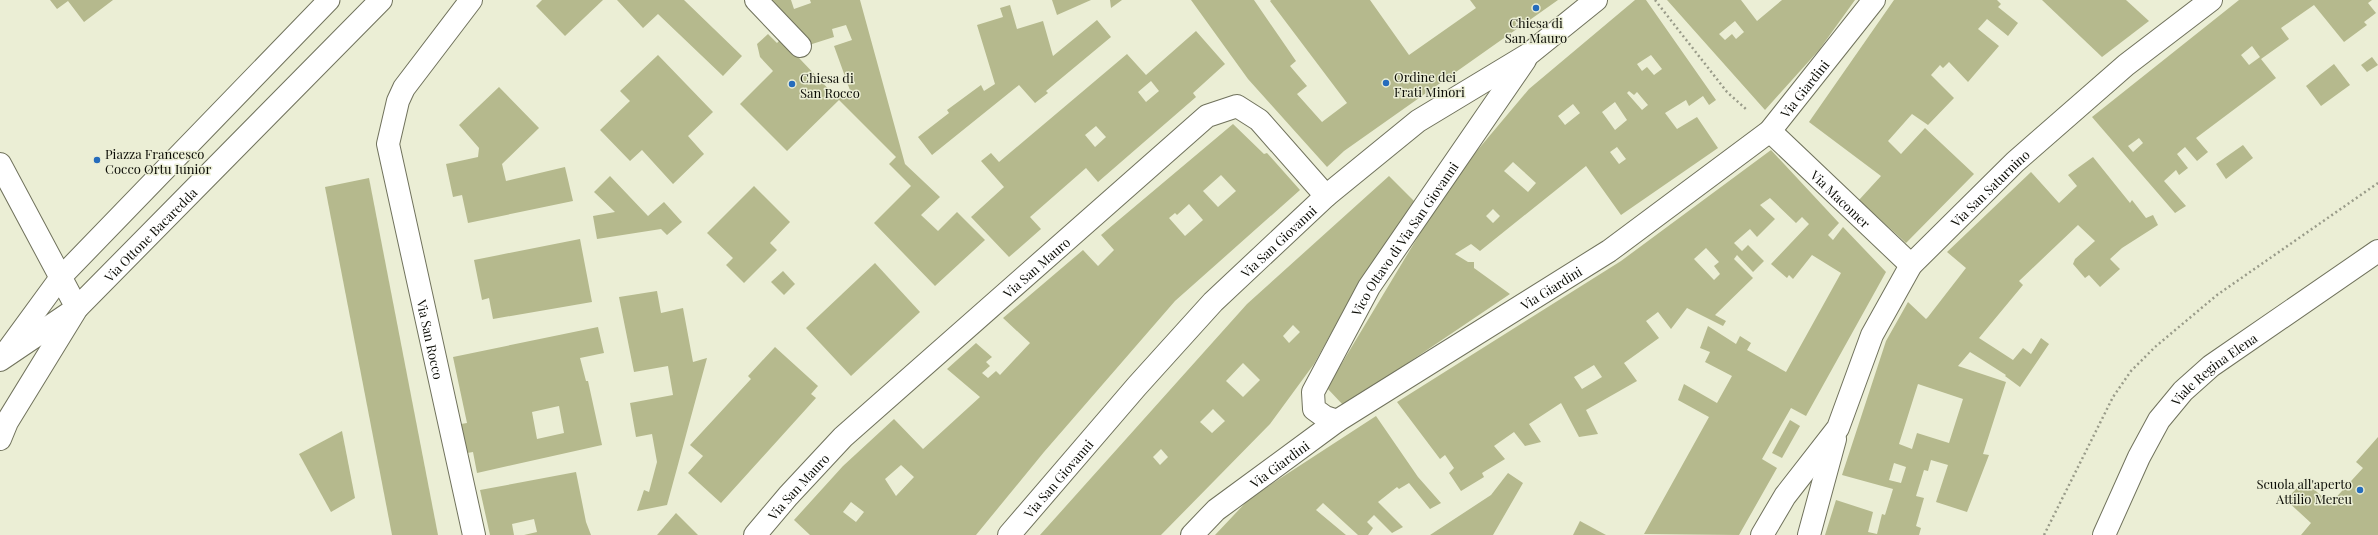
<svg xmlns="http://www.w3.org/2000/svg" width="2378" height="535" viewBox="0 0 2378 535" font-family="'Playfair Display',serif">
<rect width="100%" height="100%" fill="#ebeed5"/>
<g fill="#b5b98d" fill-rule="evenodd">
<path d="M50 0H113L84 22 68 1 57 9Z"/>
<path d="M542 0H603L565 36 536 6Z"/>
<path d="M617 0H684L742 56 723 76 658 14 643 28Z"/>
<path d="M765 0H791L794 9 811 3 810 0H860L905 164 940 197 921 215 938 231 957 212 985 240 935 286 874 223 911 186 889 164 896 157 839 100 787 151 740 104 773 71 760 57 757 44 768 34 777 43 781 39 837 98 851 93 834 46 852 40 846 25 832 29 834 37 809 45Z"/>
<path d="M1052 0H1091L1057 15Z"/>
<path d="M1110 0H1122L1111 8Z"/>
<path d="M1191 0H1254L1296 61 1290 66 1307 86 1297 94 1322 122 1347 103 1270 1 1271 0H1370L1409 55 1476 8 1470 0H1558L1344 151 1327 167 1248 79Z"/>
<path d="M1635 0H1646L1716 100 1709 105 1703 96 1689 106 1686 100 1665 113 1677 129 1697 117 1718 148 1621 215 1586 166 1480 251 1471 244 1455 254 1468 262H1474V268L1510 294 1344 406 1327 388 1437 205 1465 165 1529 89ZM1651 55 1662 69 1654 75 1647 67 1642 71 1637 64ZM1629 91 1634 95 1637 92 1648 105 1642 110 1627 93ZM1615 102 1627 120 1615 130 1602 112ZM1573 104 1580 113 1565 125 1558 116ZM1617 147 1626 159 1619 164 1610 152ZM1513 162 1536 183 1528 192 1504 171ZM1493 209 1500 216 1493 223 1486 216Z"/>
<path d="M1667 0H1741L1757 21 1782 0H1855L1819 50 1765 110ZM1735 21 1744 32 1736 39 1732 34 1725 40 1719 34Z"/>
<path d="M1894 0H1997L2001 4 1998 7 2018 23 2008 36 1987 19 1978 29 1999 46 1968 82 1949 62 1943 68 1940 65 1931 75 1954 98 1928 125 1912 114 1888 141 1901 154 1925 128 1974 174 1906 243 1859 200 1881 176 1809 122Z"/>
<path d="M2042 0H2126L2149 21 2102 57Z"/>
<path d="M2239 0H2372L2368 3 2376 13 2364 22 2367 25 2344 42 2314 5 2281 28 2289 39 2261 59 2276 78 2196 138 2208 152 2197 161 2185 147 2177 154 2188 168 2179 175 2176 170 2164 181 2186 206 2175 213 2092 117ZM2252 46 2260 57 2249 65 2241 55ZM2139 138 2143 143 2133 152 2128 146Z"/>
<path d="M1010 5 1017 29 1043 21 1053 56 1097 20 1111 37 1046 91 1048 93 1035 103 1019 85 932 155 918 137 949 113 947 110 981 85 984 91 995 84 977 25 1003 17 1000 8Z"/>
<path d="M1196 31 1225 64 1193 93 1196 97 1098 182 1086 168 1030 217 1041 229 1009 257 971 217 1004 187 981 161 991 153 999 162 1127 54 1146 75ZM1151 81 1159 91 1146 102 1138 92ZM1096 126 1106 137 1095 147 1085 135Z"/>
<path d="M658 55 713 112 688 136 704 154 673 184 642 150 630 161 600 130 630 101 620 91Z"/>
<path d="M2372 57 2378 65 2367 72 2361 65Z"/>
<path d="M2334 64 2350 85 2321 106 2306 86Z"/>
<path d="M499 87 539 128 502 164 506 181 565 167 573 201 468 223 462 195 453 197 446 164 478 157 479 148 459 125Z"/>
<path d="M1233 124 1264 154 1267 153 1300 190 1175 301 1044 452 976 535H810L794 520 843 466 894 419 923 449 980 397 947 369 976 343 992 357 986 362 990 366 982 373 988 378 996 371 1000 375 1030 343 1003 318 1083 250 1098 266 1114 250 1101 235ZM1221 175 1236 191 1218 207 1203 191ZM1189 204 1203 220 1185 236 1169 218 1175 213 1177 215ZM901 465 914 477 896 496 885 479ZM851 502 864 512 856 522 843 512Z"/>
<path d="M2243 145 2253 158 2226 179 2216 164Z"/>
<path d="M1771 150 1839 223 1828 235 1833 240 1843 227 1886 272 1806 416 1791 408 1762 459 1777 468 1739 535 1644 534 1709 417 1678 400 1684 384 1717 403 1732 376 1705 362 1710 352 1700 348 1708 326 1736 344 1740 336 1751 343 1747 350 1786 372 1841 273 1812 255 1793 279 1789 275 1787 278 1771 264 1809 224 1802 217 1796 223 1770 198 1760 205 1775 219 1757 237 1750 229 1734 243 1742 251 1748 245 1764 261 1753 272 1737 255 1734 259 1753 278 1715 315 1726 321 1723 326 1687 308 1671 329 1658 312 1646 321 1659 338 1624 363 1637 381 1586 410 1598 434 1579 437 1561 403 1529 424 1541 442 1525 446 1514 432 1494 446 1505 459 1482 473 1484 477 1461 491 1449 473 1454 468 1445 455 1440 459 1397 402 1621 261ZM1706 248 1719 262 1714 266 1720 274 1714 280 1694 259ZM1594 365 1602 377 1582 389 1574 377Z"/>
<path d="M2093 157 2130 203 2132 200 2146 218 2153 215 2158 225 2122 248 2110 259 2120 269 2100 287 2089 275 2085 278 2073 264 2075 259 2095 241 2078 225 2019 281 2023 285 1979 338 2013 360 2023 348 2031 354 2041 338 2049 344 2020 387 2005 376 2006 375 1970 352 1958 366 2006 382 1983 454 1989 455 1967 512 1936 502 1948 465 1931 460 1928 471 1924 470 1916 496 1924 498 1916 526 1921 528 1919 535H1825L1836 500 1873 512 1868 532 1877 534 1882 514 1885 515 1893 489 1842 475 1886 341 1908 302 1926 319 1928 317 1966 268 1947 252 2031 172 2059 203 2077 186 2068 175ZM1918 384 1963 399 1949 443 1917 433 1912 449 1899 444ZM1894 463 1906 467 1901 483 1889 480Z"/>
<path d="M610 176 648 216 664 202 682 222 667 235 661 229 597 239 593 216 615 212 594 192Z"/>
<path d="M1389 176 1415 202 1355 290 1314 364 1270 424 1161 535H1040L1247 304ZM1293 325 1300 332 1289 343 1283 336ZM1243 363 1260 380 1243 397 1226 381ZM1213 409 1225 421 1212 433 1200 422ZM1161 449 1168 457 1160 465 1153 457Z"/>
<path d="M369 178 438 535H392L325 187Z"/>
<path d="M754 186 790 222 770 243 777 250 744 283 726 265 733 258 707 233Z"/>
<path d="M580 239 592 302 493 319 489 298 482 300 474 260Z"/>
<path d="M875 263 920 312 851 376 806 328Z"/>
<path d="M783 271 795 284 784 295 771 282Z"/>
<path d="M657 291 661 313 683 308 693 362 707 358 667 505 637 511 644 490 649 492 657 462 652 434 636 437 630 403 673 395 668 366 634 372 619 297Z"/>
<path d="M598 327 604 353 580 358 586 381H588L602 445 477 473 473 452 467 453 461 424 467 423 453 357ZM559 406 564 433 537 439 532 412Z"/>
<path d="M775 347 818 386 811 394 816 398 721 503 688 473 703 456 690 445 751 379 748 376Z"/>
<path d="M1376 416 1418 477 1441 503 1430 509 1409 483 1399 489 1397 487 1378 502 1403 527 1392 533 1374 515 1367 522 1373 528 1368 535H1358L1323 503 1316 510 1346 535H1215L1250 498Z"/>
<path d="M1790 420 1800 426 1782 458 1772 453Z"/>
<path d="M342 431 355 498 331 512 299 454Z"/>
<path d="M2378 437V535H2301L2311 523 2286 500 2304 480 2330 504 2363 468 2356 462Z"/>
<path d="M576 472 586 522 591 535H524L537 532 534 519 512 524 514 535H490L480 490Z"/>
<path d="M1508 473 1523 483 1493 535H1430L1491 495Z"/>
<path d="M676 513 698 535H657Z"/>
<path d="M1580 521 1606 535H1573Z"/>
</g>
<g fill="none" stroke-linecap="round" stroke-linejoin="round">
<g stroke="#70725c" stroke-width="23">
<path id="lane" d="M3 356 60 278 329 0"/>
</g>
<g stroke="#70725c" stroke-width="24">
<g id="street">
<path id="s1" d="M471 0 404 88 398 101 388 144 474 535"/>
<path d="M756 0 800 46"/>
<path id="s2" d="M1770 131 1911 265"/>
<path d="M0 164 77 308 0 360"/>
<path id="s3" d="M1337 421 1325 417 1314 409 1313 392 1369 287 1525 60"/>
<path id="s4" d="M755 535 788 496 843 437 1207 116 1237 106 1259 120 1326 196"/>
<path id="s5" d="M1009 535 1137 386 1213 302 1326 196 1418 121 1529 54 1596 0"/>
<path id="s6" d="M1192 535 1216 510 1337 421 1609 251 1770 131 1874 0"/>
<path id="s7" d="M1762 535 1785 496 1838 428 1872 335 1911 265 2015 162 2126 65 2211 0"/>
<path d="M1809 535 1835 439"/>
</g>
</g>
<g stroke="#70725c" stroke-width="24">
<g id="secondary">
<path id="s8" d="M0 439 7 422 77 308 381 0"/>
<path id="s9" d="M2104 535 2139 457 2159 420 2183 391 2211 366 2378 251"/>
</g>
</g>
<g stroke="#999b89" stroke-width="2.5" stroke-dasharray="2 3" stroke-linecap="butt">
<path d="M1655 0 1727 92 1747 110"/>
<path d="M2044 535 2113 397 2131 371 2155 347 2217 295 2378 183"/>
</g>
<use href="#lane" stroke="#fff" stroke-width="21"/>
<use href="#street" stroke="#fff" stroke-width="22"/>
<use href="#secondary" stroke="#fff" stroke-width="22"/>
</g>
<g fill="#256cbc" stroke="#ebeed5" stroke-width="1.5">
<circle cx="1536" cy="8" r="4"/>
<circle cx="1386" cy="83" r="4"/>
<circle cx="792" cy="84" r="4"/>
<circle cx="97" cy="160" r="4"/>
<circle cx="2360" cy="490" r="4"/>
</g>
<g text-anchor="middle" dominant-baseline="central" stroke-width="3" stroke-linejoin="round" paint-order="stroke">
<g font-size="13" fill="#0c0d06" stroke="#ebeed5" text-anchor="start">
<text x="1536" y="22" text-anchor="middle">Chiesa di<tspan x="1536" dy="15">San Mauro</tspan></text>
<text x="1394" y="76">Ordine dei<tspan x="1394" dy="15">Frati Minori</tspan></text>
<text x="800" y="77">Chiesa di<tspan x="800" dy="15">San Rocco</tspan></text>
<text x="105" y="153">Piazza Francesco<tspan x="105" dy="15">Cocco Ortu Iunior</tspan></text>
<text x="2352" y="483" text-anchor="end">Scuola all'aperto<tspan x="2352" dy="15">Attilio Mereu</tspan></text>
</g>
<g font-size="13" fill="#0c0d06" stroke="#ebeed5">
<text stroke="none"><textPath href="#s6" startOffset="761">Via Giardini</textPath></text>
<text stroke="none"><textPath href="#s7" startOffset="421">Via San Saturnino</textPath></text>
<text stroke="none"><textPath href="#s2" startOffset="98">Via Macomer</textPath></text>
<text stroke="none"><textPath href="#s8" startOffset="256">Via Ottone Bacaredda</textPath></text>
<text stroke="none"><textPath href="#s3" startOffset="222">Vico Ottavo di Via San Giovanni</textPath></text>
<text stroke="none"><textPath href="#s5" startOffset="399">Via San Giovanni</textPath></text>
<text stroke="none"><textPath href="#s4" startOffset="389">Via San Mauro</textPath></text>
<text stroke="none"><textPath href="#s6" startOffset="437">Via Giardini</textPath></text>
<text stroke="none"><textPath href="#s1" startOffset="369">Via San Rocco</textPath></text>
<text stroke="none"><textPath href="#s9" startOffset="203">Viale Regina Elena</textPath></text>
<text stroke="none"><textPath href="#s6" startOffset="113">Via Giardini</textPath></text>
<text stroke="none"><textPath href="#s5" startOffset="75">Via San Giovanni</textPath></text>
<text stroke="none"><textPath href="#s4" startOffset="65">Via San Mauro</textPath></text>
</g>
</g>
</svg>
